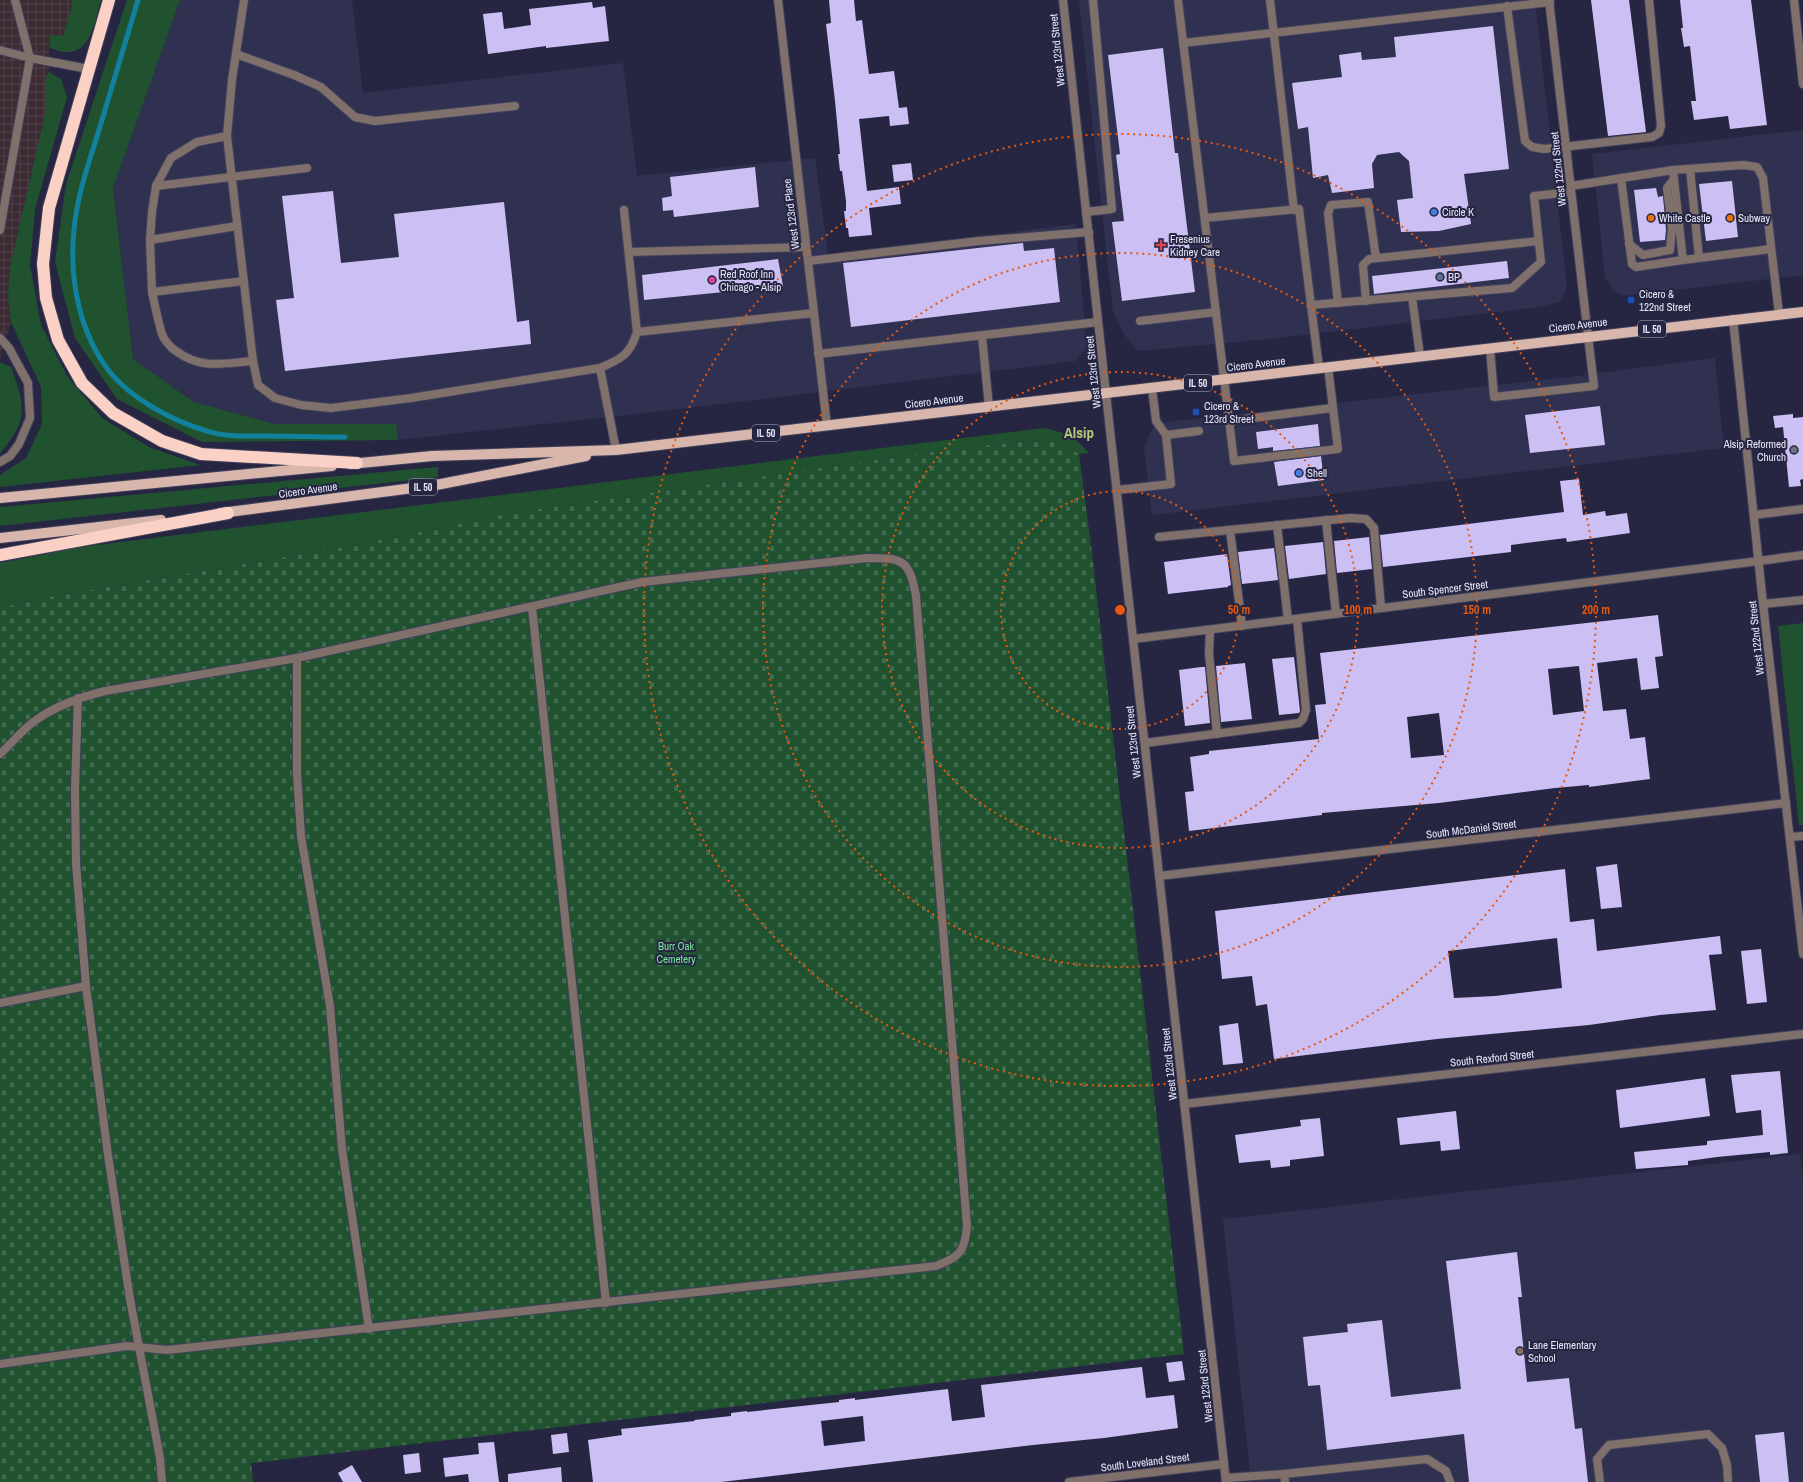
<svg xmlns="http://www.w3.org/2000/svg" width="1803" height="1482" viewBox="0 0 1803 1482" font-family="'Archivo Narrow',sans-serif">
<defs>
<pattern id="industrial-grid" width="8" height="8" patternUnits="userSpaceOnUse"><rect width="8" height="8" fill="#3d2b34"/><path d="M0 4h8M4 0v8" fill="none" stroke="#504048"/></pattern>
<pattern id="cemetery-stones" width="16" height="16" patternUnits="userSpaceOnUse"><rect width="16" height="16" fill="#215230"/><path d="M2 7V4a2 2 0 0 1 4 0v3zM10 15v-3a2 2 0 0 1 4 0v3z" fill="#416b4f"/></pattern>
</defs>
<rect width="100%" height="100%" fill="#262642"/>
<g fill="#303051">
<path d="M180 0H352L363 93 623 63 637 176 815 158 828 255 1076 224 1087 348 1075 361 662 411 398 440 395 424H275L194 402 133 359 113 188Z"/>
<path d="M1079 0H1535L1567 287 1560 302 1538 307 1279 338 1138 351 1123 333 1113 312Z"/>
<path d="M1803 130V275L1623 296 1613 290 1605 277 1592 154Z"/>
<path d="M1715 358 1724 448 1152 515 1144 447 1148 437 1154 427 1166 422 1569 377Z"/>
<path d="M1800 1154 1803 1181V1482H1251L1223 1219Z"/>
</g>
<path fill="url(#industrial-grid)" d="M0 0H73L63 36 49 35V72L45 81V114L10 267 8 297 11 322 0 361Z"/>
<g fill="#215230">
<path d="M73 0H101C95 19 92 54 65 52 60 52 55 49 50 48L49 35 63 36Z"/>
<path d="M127 0H180L113 188 133 359 194 402 275 424H396L398 440 202 442 117 399 75 338 55 262 66 184Z"/>
<path d="M49 72 61 79 67 97 35 209 30 265 41 325 67 376 102 418 149 447 200 465 0 487V475L26 458 42 424 41 387 11 322 8 297 10 267 45 114V81Z"/>
<path d="M0 362 11 367C25 406 29 420 0 453Z"/>
<path d="M1044 428 1071 435 1089 453 1079 454 1053 440 1047 439 952 449 519 512 350 546 49 597 0 608V563L80 547Z"/>
<path d="M438 467V477L0 526V507Z"/>
<path d="M1803 623V825H1799L1778 626Z"/>
</g>
<path fill="url(#cemetery-stones)" d="M1047 439 1053 440 1079 454 1091 545 1184 1354 251 1463 253 1482H0V608L49 597 350 546 518 512 952 449Z"/>
<g fill="none" stroke-linecap="round" stroke-linejoin="round">
<path stroke="#11819d" stroke-width="5" d="M138 0C125 43 112 87 99 130 89 163 77 195 74 230 69 278 79 332 109 371 131 399 173 421 207 431 225 437 245 436 264 436 291 436 318 437 345 437"/>
</g>
<g fill="#ccbff4" fill-rule="evenodd">
<path d="M829 0H854L856 21 862 20 869 74 894 71 899 108 907 107 909 124 890 126 889 116 859 119 867 191 899 187 901 204 869 208 872 235 849 237 848 228H846L844 211H846V201L842 171H840L838 154H840L835 101 826 24 831 23Z"/>
<path d="M1591 0H1629L1646 132 1608 136Z"/>
<path d="M1680 0H1751L1767 125 1730 129 1728 116 1694 120 1691 101H1696L1690 46 1684 47 1681 28H1683Z"/>
<path d="M592 2 593 8 605 6 609 41 546 48V46L488 54 483 14 502 12 504 29 531 25 529 9Z"/>
<path d="M1493 26 1509 169 1464 174 1471 224 1439 231 1401 232 1397 200 1413 198 1409 161 1399 152 1377 155 1372 164 1374 188 1332 193 1328 175 1313 178 1308 127 1298 129 1292 83 1342 77 1339 55 1361 52 1362 60 1396 57 1394 37Z"/>
<path d="M1163 48 1175 153H1178L1195 292 1122 301 1112 222 1124 221 1116 155 1120 154 1108 55Z"/>
<path d="M911 163 913 180 894 182 892 165Z"/>
<path d="M755 167 759 207 674 217 673 210 663 211 662 198 672 196 670 177Z"/>
<path d="M1732 181 1738 237 1706 241 1699 184Z"/>
<path d="M1656 188 1658 197 1663 196 1666 230 1665 240 1640 242 1634 190Z"/>
<path d="M333 191 341 263 399 257 394 214 504 202 517 322 529 320 531 344 285 371 276 300 294 298 282 196Z"/>
<path d="M1023 243 1024 251 1054 248 1060 302 851 327 843 263Z"/>
<path d="M778 259 783 286 644 300 642 275Z"/>
<path d="M1507 261 1509 278 1374 294 1372 276Z"/>
<path d="M1600 406 1605 445 1530 453 1525 415Z"/>
<path d="M1793 414V418L1803 417V479L1800 480 1801 486 1789 487 1783 427 1775 428 1773 416Z"/>
<path d="M1318 424 1320 446 1273 451V447L1258 449 1256 432Z"/>
<path d="M1321 456 1324 480 1278 486 1274 462Z"/>
<path d="M1579 479 1583 515 1605 511 1606 516 1627 513 1630 533 1567 542 1566 538 1511 545V552L1383 567 1380 535 1564 512 1560 481Z"/>
<path d="M1369 537 1372 569 1337 573 1334 541Z"/>
<path d="M1323 542 1326 574 1289 579 1285 546Z"/>
<path d="M1274 548 1278 580 1242 584 1238 552Z"/>
<path d="M1227 554 1231 585 1228 586V587L1168 594 1164 562Z"/>
<path d="M1658 615 1663 656 1655 657 1659 688 1641 690 1637 658 1597 663 1603 711 1626 709 1630 739 1645 737 1650 779 1589 787V785L1555 788 1439 803 1322 813V815L1189 831 1185 792 1194 791 1190 757 1209 754V751L1319 739 1315 705 1326 704 1320 653ZM1579 666 1584 711 1553 715 1548 669ZM1439 713 1444 755 1411 758 1407 717Z"/>
<path d="M1294 657 1300 711 1299 713 1279 715 1272 659Z"/>
<path d="M1245 663 1252 719 1221 722 1216 666Z"/>
<path d="M1201 667H1205L1210 723 1185 726 1179 670Z"/>
<path d="M1617 864 1622 907 1601 909 1596 867Z"/>
<path d="M1565 869 1570 922 1594 919 1597 951 1720 936 1722 954 1709 955 1716 1010 1660 1015 1589 1025 1437 1039 1274 1059 1267 1004 1256 1006 1252 976 1222 979 1215 911ZM1557 938 1562 988 1495 996 1454 998 1448 951Z"/>
<path d="M1761 949 1767 1002 1747 1004 1741 951Z"/>
<path d="M1238 1023 1243 1063 1223 1065 1219 1026Z"/>
<path d="M1780 1071 1788 1153 1770 1155V1152L1717 1157 1688 1161V1165L1636 1169 1634 1152 1707 1145V1141L1763 1135 1761 1110 1736 1113 1731 1075Z"/>
<path d="M1705 1078 1710 1116 1620 1128 1616 1090Z"/>
<path d="M1456 1111 1460 1149 1441 1151 1440 1141 1400 1145 1397 1118Z"/>
<path d="M1320 1118 1324 1156 1290 1160V1166L1271 1168 1270 1160 1239 1163 1235 1135 1301 1126 1300 1120Z"/>
<path d="M1517 1252 1522 1297H1518L1527 1382 1569 1378 1575 1429 1582 1428 1588 1482H1469L1464 1434 1327 1450 1320 1385 1308 1386 1303 1337 1348 1332 1347 1324 1382 1320 1391 1397 1461 1389 1446 1261Z"/>
<path d="M1182 1361 1185 1380 1169 1382 1166 1363Z"/>
<path d="M1142 1367 1146 1398 1174 1395 1178 1428 1104 1438 1033 1445 721 1482H593L588 1440 622 1435 621 1429 695 1421 694 1420 731 1416V1413L747 1411V1412L839 1402V1400L855 1398V1400L948 1389 952 1421 985 1417 981 1385ZM863 1416 865 1441 824 1446 821 1421Z"/>
<path d="M1784 1432 1789 1482H1760L1755 1435Z"/>
<path d="M567 1433 569 1452 553 1454 551 1435Z"/>
<path d="M494 1442 499 1482H469L468 1474 445 1477 443 1458 479 1454 478 1443Z"/>
<path d="M419 1453 421 1472 405 1474 403 1455Z"/>
<path d="M352 1465 362 1482H343L338 1473Z"/>
<path d="M561 1467 562 1482H508V1474Z"/>
</g>
<g fill="none" stroke-linecap="round" stroke-linejoin="round">
<g stroke="#41415c" stroke-width="10">
<g id="service">
<path d="M244 0 232 80 227 136 253 361 258 385 275 398 301 405 331 408 411 398 600 368 616 450"/>
<path d="M1178 0 1234 461 1338 449 1328 367"/>
<path d="M1270 0 1294 210"/>
<path d="M1507 6 1525 141 1532 147 1544 149 1652 137 1659 133 1661 126 1649 0"/>
<path d="M1183 43 1550 2"/>
<path d="M0 50 30 58 15 0"/>
<path d="M236 54 294 75 321 87 355 117 375 121 515 106"/>
<path d="M1690 169 1699 258"/>
<path d="M1621 178 1632 264 1636 267 1683 260 1673 170"/>
<path d="M156 186 307 168"/>
<path d="M1571 186 1673 170 1743 165 1757 167 1763 178 1779 314"/>
<path d="M1086 212 1112 209 1093 0"/>
<path d="M1205 218 1299 209 1311 305"/>
<path d="M0 230 30 58 89 69"/>
<path d="M150 240 237 226"/>
<path d="M1629 244 1643 255 1670 250 1672 228 1667 188 1674 179"/>
<path d="M629 252 806 247"/>
<path d="M1683 260 1771 249"/>
<path d="M808 261 979 241 1089 232"/>
<path d="M244 281 152 292C155 306 158 321 162 334 164 340 171 348 176 351 201 370 224 363 253 361"/>
<path d="M152 292 150 240 152 212 156 186 171 158 197 142 227 136"/>
<path d="M1412 297 1420 356"/>
<path d="M1366 301 1363 265 1369 259 1539 241"/>
<path d="M1338 303 1328 213 1331 205 1368 202 1376 258"/>
<path d="M1140 321 1216 312"/>
<path d="M637 332 814 313"/>
<path d="M982 336 989 407"/>
<path d="M0 338 9 348 28 383 30 418 19 444 10 456 0 462"/>
<path d="M1490 348 1494 397 1594 386 1588 336"/>
<path d="M818 354 1098 322"/>
<path d="M600 368C621 359 630 355 637 332L624 210"/>
<path d="M1319 368 1311 305 1512 288 1541 262 1534 196 1571 192"/>
<path d="M1230 421 1332 408"/>
<path d="M1166 435 1199 431"/>
<path d="M1117 490 1171 484 1166 435 1156 421 1152 388"/>
<path d="M1754 515 1803 509"/>
<path d="M1326 520 1336 614"/>
<path d="M1277 525 1288 620"/>
<path d="M1230 530 1242 626"/>
<path d="M1159 537 1350 518 1366 519 1374 528 1381 608"/>
<path d="M1759 561 1803 555"/>
<path d="M1763 604 1803 600"/>
<path d="M532 607 606 1303"/>
<path d="M1210 630 1209 654 1217 734"/>
<path d="M297 658V773L301 836 330 1006 342 1149 369 1329"/>
<path d="M78 698 75 788 76 863 86 986 108 1155 130 1299 160 1458 162 1482"/>
<path d="M1145 743 1299 723 1303 719 1306 710 1297 619"/>
<path d="M0 754C12 743 23 729 36 720 57 705 81 697 105 691L297 658 642 582 867 558C903 558 909 559 916 596L967 1226C965 1251 960 1257 936 1266L167 1350 127 1346 0 1364"/>
<path d="M0 1003 86 986"/>
<path d="M1284 1474 1285 1482"/>
<path d="M1226 1478 1284 1474 1427 1459 1446 1471 1450 1482"/>
<path d="M1600 1482 1597 1459 1609 1445 1708 1434 1722 1448 1727 1465 1728 1482"/>
</g>
</g>
<g stroke="#41415c" stroke-width="10">
<g id="minor">
<path d="M778 0 827 426"/>
<path d="M1063 0 1106 394"/>
<path d="M1794 0 1803 84"/>
<path d="M1733 319 1763 604 1803 954"/>
<path d="M1133 639 1759 561"/>
<path d="M1790 837 1803 836"/>
<path d="M1159 876 1786 803"/>
<path d="M1184 1104 1803 1034"/>
<path d="M1069 1482 1224 1464"/>
</g>
</g>
<g stroke="#41415c" stroke-width="10">
<g id="tertiary">
<path d="M1549 0 1588 336"/>
<path d="M1106 394 1226 1482"/>
</g>
</g>
<g stroke="#41415c" stroke-width="12">
<g id="primary">
<path d="M350 464 432 456 616 450 1803 312"/>
<path d="M0 498 332 466"/>
<path d="M221 513 436 485 586 456"/>
<path d="M0 538 161 520"/>
</g>
</g>
<g stroke="#41415c" stroke-width="14">
<g id="motorway">
<path d="M109 0 49 208 43 264 46 298 58 340 82 383 113 413 162 441 201 454 357 463"/>
<path d="M0 555 228 513"/>
</g>
</g>
<use href="#service" stroke="#80706b" stroke-width="8"/>
<use href="#minor" stroke="#80706b" stroke-width="8"/>
<use href="#tertiary" stroke="#80706b" stroke-width="8"/>
<use href="#primary" stroke="#d8b6ac" stroke-width="10"/>
<use href="#motorway" stroke="#fbd1c5" stroke-width="12"/>
</g>
<g fill="none" stroke="#e8590c" stroke-width="2" stroke-dasharray="2 4">
<circle cx="1120" cy="610" r="119"/>
<circle cx="1120" cy="610" r="238"/>
<circle cx="1120" cy="610" r="357"/>
<circle cx="1120" cy="610" r="476"/>
</g>
<g fill="#3f7fe0" stroke="#262642" stroke-width="1.5">
<circle cx="1434" cy="212" r="4"/>
<circle cx="1299" cy="473" r="4"/>
</g>
<g fill="#e8710a" stroke="#262642" stroke-width="1.5">
<circle cx="1651" cy="218" r="4"/>
<circle cx="1730" cy="218" r="4"/>
</g>
<path fill="#e0444e" stroke="#262642" stroke-width="1.5" d="M1159 239h4v4h4v4h-4v4h-4v-4h-4v-4h4z"/>
<circle fill="#5c6f8a" stroke="#262642" stroke-width="1.5" cx="1440" cy="277" r="4"/>
<circle fill="#d1479c" stroke="#262642" stroke-width="1.5" cx="712" cy="280" r="4"/>
<g fill="#1a4fb4" stroke="#262642" stroke-width="1.5">
<rect x="1627" y="296" width="8" height="8" rx="2"/>
<rect x="1192" y="408" width="8" height="8" rx="2"/>
</g>
<circle fill="#6b7280" stroke="#262642" stroke-width="1.5" cx="1794" cy="450" r="4"/>
<circle fill="#8d6e63" stroke="#262642" stroke-width="1.5" cx="1520" cy="1351" r="4"/>
<g text-anchor="middle" dominant-baseline="central" stroke-width="4" stroke-linejoin="round" paint-order="stroke">
<g fill="#262642" stroke="#adaec4" stroke-width="1">
<rect x="1638" y="321" width="28" height="16" rx="3"/>
<rect x="1184" y="375" width="28" height="16" rx="3"/>
<rect x="752" y="425" width="28" height="16" rx="3"/>
<rect x="409" y="479" width="28" height="16" rx="3"/>
</g>
<g font-size="10" font-weight="bold" fill="#e7e8fb">
<text x="1652" y="329">IL 50</text>
<text x="1198" y="383">IL 50</text>
<text x="766" y="433">IL 50</text>
<text x="423" y="487">IL 50</text>
</g>
<g font-size="11" fill="#e7e8fb" stroke="#262642">
<text transform="translate(1057 50) rotate(-96)">West 123rd Street</text>
<text transform="translate(1558 169) rotate(-96)">West 122nd Street</text>
<text transform="translate(791 214) rotate(-97)">West 123rd Place</text>
<text transform="translate(1578 325) rotate(-7)">Cicero Avenue</text>
<text transform="translate(1256 364) rotate(-7)">Cicero Avenue</text>
<text transform="translate(1093 372) rotate(-96)">West 123rd Street</text>
<text transform="translate(934 401) rotate(-7)">Cicero Avenue</text>
<text transform="translate(308 490) rotate(-8)">Cicero Avenue</text>
<text transform="translate(1445 589) rotate(-7)">South Spencer Street</text>
<text transform="translate(1756 638) rotate(-96)">West 122nd Street</text>
<text transform="translate(1133 742) rotate(-96)">West 123rd Street</text>
<text transform="translate(1471 829) rotate(-7)">South McDaniel Street</text>
<text transform="translate(1492 1058) rotate(-6)">South Rexford Street</text>
<text transform="translate(1169 1064) rotate(-96)">West 123rd Street</text>
<text transform="translate(1205 1386) rotate(-96)">West 123rd Street</text>
<text transform="translate(1145 1462) rotate(-7)">South Loveland Street</text>
</g>
<g font-size="11" fill="#e7e8fb" stroke="#262642" text-anchor="start">
<text x="1442" y="212">Circle K</text>
<text x="1659" y="218">White Castle</text>
<text x="1738" y="218">Subway</text>
<text x="1170" y="239">Fresenius<tspan x="1170" dy="13">Kidney Care</tspan></text>
<text x="720" y="274">Red Roof Inn<tspan x="720" dy="13">Chicago - Alsip</tspan></text>
<text x="1448" y="277">BP</text>
<text x="1639" y="294">Cicero &amp;<tspan x="1639" dy="13">122nd Street</tspan></text>
<text x="1204" y="406">Cicero &amp;<tspan x="1204" dy="13">123rd Street</tspan></text>
<text x="1786" y="444" text-anchor="end">Alsip Reformed<tspan x="1786" dy="13">Church</tspan></text>
<text x="1307" y="473">Shell</text>
<text x="1528" y="1345">Lane Elementary<tspan x="1528" dy="13">School</tspan></text>
</g>
<g font-size="11" fill="#78ea9a" stroke="#262642">
<text x="676" y="946">Burr Oak<tspan x="676" dy="13">Cemetery</tspan></text>
</g>
<g font-size="15" font-weight="bold" fill="#b7c87d" stroke="#262642">
<text x="1079" y="432">Alsip</text>
</g>
</g>
<circle cx="1120" cy="610" r="6" fill="#e8590c" stroke="#262642" stroke-width="2"/>
<g font-size="12" text-anchor="middle" font-weight="bold" fill="#e8590c" stroke="#262642" stroke-width="4" stroke-linejoin="round" paint-order="stroke">
<text x="1239" y="614">50 m</text>
<text x="1358" y="614">100 m</text>
<text x="1477" y="614">150 m</text>
<text x="1596" y="614">200 m</text>
</g>
</svg>
